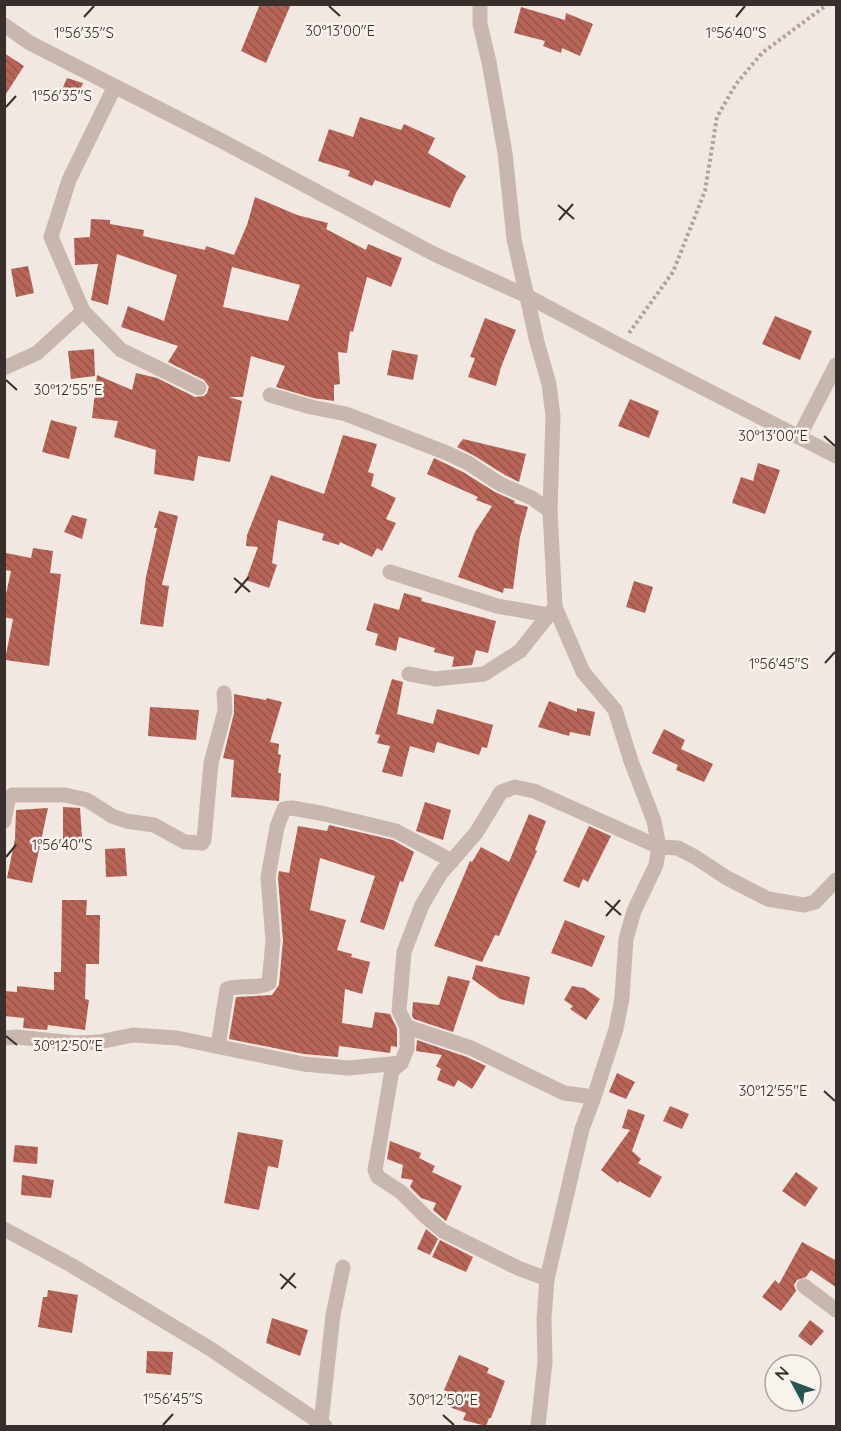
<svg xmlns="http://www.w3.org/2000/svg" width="841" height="1431" viewBox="0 0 841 1431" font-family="Quicksand,sans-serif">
<defs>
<pattern id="building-back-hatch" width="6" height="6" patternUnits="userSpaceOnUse" patternTransform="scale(1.5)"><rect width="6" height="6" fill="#b86558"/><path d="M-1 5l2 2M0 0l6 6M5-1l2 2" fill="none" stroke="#975449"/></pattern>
</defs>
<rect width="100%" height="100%" fill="#f1e8e2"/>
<g fill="url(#building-back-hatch)" fill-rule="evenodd">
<path d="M260 4H291L266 63 241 51Z"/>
<path d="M521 7 565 20 566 13 593 24 580 56 562 48 561 53 543 46 545 41 514 33Z"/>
<path d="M4 53 24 66 4 97Z"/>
<path d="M67 78 83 83 76 100 60 94Z"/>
<path d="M360 117 401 130 404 124 435 138 428 153 466 176 456 193 450 208 375 180 372 186 348 176 350 171 318 161 329 129 353 137Z"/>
<path d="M255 197 297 215 328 223 326 229 366 250 368 244 402 258 391 287 367 277 353 332 350 331 347 353 338 352 340 384 334 385V401L313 398 276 387 285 366 251 356 243 397H229L242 401 230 462 198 456 194 481 154 474 156 450 114 437 118 421 92 418 97 375 132 390 136 373 157 378 195 397 204 396 207 393 209 387 204 380 168 362 178 346 121 327 128 306 164 321 177 275 117 254 108 305 91 300 98 264 75 265 74 238 90 237 91 219 110 220V224L144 230 143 236 205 250 206 246 234 255 247 225ZM232 267 300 285 288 321 223 307Z"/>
<path d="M28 266 34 293 16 297 11 269Z"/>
<path d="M775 316 812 331 800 360 762 344Z"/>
<path d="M485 318 516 330 501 367 496 386 468 377 475 358 470 357Z"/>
<path d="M94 349 95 376 71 379 68 351Z"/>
<path d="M392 350 418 355 413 380 387 375Z"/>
<path d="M630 399 659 411 649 438 618 426Z"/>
<path d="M51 420 77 427 69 459 42 452Z"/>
<path d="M343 435 377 444 368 472 374 474 371 486 396 498 386 519 396 523 382 551 377 548 372 557 340 542 339 545 322 540 324 534 278 520 272 563 277 565 269 588 246 580 258 547 246 546 247 535 271 475 324 494Z"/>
<path d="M463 439 526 454 519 482 505 475 473 455 457 447Z"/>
<path d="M434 458 463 472 495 492 515 501 514 503 528 507 520 537 513 589 504 588 503 593 458 577 475 532 492 506 476 500 478 497 427 474Z"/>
<path d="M758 463 780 470 765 514 732 503 741 477 753 481Z"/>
<path d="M159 511 178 516 162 585 169 586 163 627 140 624 146 577 157 528H154Z"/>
<path d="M72 515 87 519 82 539 64 532Z"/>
<path d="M33 548 53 551 50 573 61 574 49 666 5 660 13 619 4 617V603L11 571 4 570 6 553 31 558Z"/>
<path d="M634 581 653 587 645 613 626 607Z"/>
<path d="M404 593 422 598 421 601 496 621 488 653 476 650 472 665 452 667 454 657 434 652 435 648 399 637 396 651 375 645 378 634 366 630 374 603 399 610Z"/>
<path d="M392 679 403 682 397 714 433 724 437 709 493 725 487 748 482 747 479 755 437 742 434 753 410 746 402 777 382 772 390 746 377 743 380 735 375 734Z"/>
<path d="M234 694 266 700 267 698 282 702 270 742 279 744 278 754 281 755 278 773H281L279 801 231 797 234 760 223 758 234 713Z"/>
<path d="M549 701 577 712V708L595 712 590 736 570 732 569 736 538 727Z"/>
<path d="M150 707 199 710 196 740 148 736Z"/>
<path d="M664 729 685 740 681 749 713 764 704 782 676 770 678 765 652 753Z"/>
<path d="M425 802 451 810 443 840 416 831Z"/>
<path d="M63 807 80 808 82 837 63 840Z"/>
<path d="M48 808 32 883 7 878 15 839 16 810Z"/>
<path d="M529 814 546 821 535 850 537 851 517 895 499 936 495 935 482 962 434 946 470 861 472 862 481 847 509 862Z"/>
<path d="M329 825 393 840 414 852 403 882 400 881 384 930 360 922 375 876 320 858 310 910 346 920 337 950 352 954 351 957 370 962 362 994 345 989 342 1023 372 1028 375 1012 390 1014 397 1029V1047L391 1046 390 1053 339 1046 338 1057 304 1054 229 1039 236 997 272 995 279 985 283 940 278 878 279 871 289 873 298 826 327 831Z"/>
<path d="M589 826 611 836 588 882 583 879 579 888 563 881Z"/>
<path d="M125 848 127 876 106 877 105 849Z"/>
<path d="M62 900H87L86 915H100L99 964H86L85 999 89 1000 85 1030 48 1025 47 1030 23 1028 24 1018 4 1016V991L17 992V986L54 990V972H61Z"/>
<path d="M565 920 605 936 592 967 551 953Z"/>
<path d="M476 965 530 977 524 1005 500 999 472 979Z"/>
<path d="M448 976 470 981 453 1032 414 1019 412 1016 413 1002 439 1005Z"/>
<path d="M572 986 584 988 600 999 586 1020 570 1009 573 1006 564 1000Z"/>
<path d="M417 1040 467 1057 486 1066 472 1089 458 1080 454 1087 437 1080 441 1069 436 1066 442 1055 416 1051Z"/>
<path d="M617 1073 635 1082 626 1099 609 1092Z"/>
<path d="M670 1106 689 1114 682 1129 663 1121Z"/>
<path d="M628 1109 645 1115 632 1151 641 1159 638 1163 662 1177 650 1198 619 1181 618 1183 601 1170 630 1130 622 1128Z"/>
<path d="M238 1132 283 1140 278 1168 268 1166 259 1210 224 1203Z"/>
<path d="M390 1141 421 1153 419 1158 435 1166 432 1172 462 1186 446 1221 433 1210 436 1203 421 1198 410 1187 413 1180 401 1178 403 1165 387 1159Z"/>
<path d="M15 1145 38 1147 37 1164 13 1162Z"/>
<path d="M796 1172 818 1188 805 1207 782 1191Z"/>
<path d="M22 1175 54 1180 51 1198 21 1195Z"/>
<path d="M426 1229 438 1239 430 1255 417 1249Z"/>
<path d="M440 1240 473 1257 466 1272 432 1257Z"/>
<path d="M802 1242 837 1261V1288L811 1270 806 1277 797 1280 794 1285 796 1291 781 1311 762 1297 775 1280 779 1284Z"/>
<path d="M48 1290 78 1295 72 1333 38 1327 43 1297H47Z"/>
<path d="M272 1318 308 1330 300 1356 266 1343Z"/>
<path d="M810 1320 824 1331 811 1346 798 1336Z"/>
<path d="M147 1351 173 1352 171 1375 146 1373Z"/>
<path d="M459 1355 489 1368 487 1373 505 1381 491 1418H489L486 1426 463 1420 466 1413 444 1405 449 1392 444 1390Z"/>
</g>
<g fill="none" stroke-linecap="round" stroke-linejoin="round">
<path stroke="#b4a299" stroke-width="4" stroke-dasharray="3 3" stroke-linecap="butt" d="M629 333 673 272 705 191 717 117 736 84 762 53 828 4"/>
<g stroke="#c8b7ae" stroke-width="15">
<path d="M480 4V24L489 62 505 153 514 239 537 342 549 384 553 416 550 511 555 607 583 672 615 710 631 761 654 821 659 847 656 865 634 911 626 939 622 998 616 1029 594 1097 582 1129 547 1279 544 1318 545 1362 538 1426"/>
<path d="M4 25 30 43 220 140 434 254 527 296 619 345 836 456"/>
<path d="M114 88 69 180 51 237 83 311 121 350 199 388"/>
<path d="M4 368 37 353 83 311"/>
<path d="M270 395 311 407 346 414 447 453 468 463 500 484 532 498 550 511"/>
<path d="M799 437 836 365"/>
<path d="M390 572 497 606 548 615"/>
<path d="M409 674 435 679 484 674 520 651 555 607"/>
<path d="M4 821 8 800 12 795H65L87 800 112 816 126 821 154 825 185 842 202 843 204 840 211 763 225 711 224 693"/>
<path d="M407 1027 471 1048 564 1093 594 1097"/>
<path d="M4 1038 17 1037 74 1043 99 1042 133 1035 177 1038 303 1064 348 1068 401 1063"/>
<path d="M218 1046 227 989C241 984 256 990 269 983L273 941 268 877 277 827 284 809 292 808 325 814 396 831 452 861"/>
<path d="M4 1229 71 1265 209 1348 325 1426"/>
<path d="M547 1279 518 1268 443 1231 426 1217 401 1192 378 1177 375 1170 392 1070 401 1063 407 1049V1027L399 1011 404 952 422 905 441 873 476 833 501 792 515 787 534 791 659 847 678 848 695 857 727 878 768 899 804 905 815 902 836 880"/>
<path d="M804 1286 836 1310"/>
<path d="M321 1423 333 1315 343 1267"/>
</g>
</g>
<path fill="none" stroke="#382e2c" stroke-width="2" d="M329 6 340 16M84 17 94 6M736 17 745 6M6 107 16 96M558 205 574 219M559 220 573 204M6 380 17 390M824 436 835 446M234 578 250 592M235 593 249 577M825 663 835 652M6 857 16 845M605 901 621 915M606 916 620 900M6 1036 17 1045M824 1091 835 1101M280 1274 296 1288M281 1289 295 1273M443 1415 454 1425M163 1425 173 1414"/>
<g font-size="15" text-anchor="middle" fill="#382e2c" stroke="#f9f3ee" stroke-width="5" stroke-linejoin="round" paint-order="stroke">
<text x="340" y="36">30°13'00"E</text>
<text x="84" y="38">1°56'35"S</text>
<text x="736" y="38">1°56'40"S</text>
<text x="62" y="101">1°56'35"S</text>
<text x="68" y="395">30°12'55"E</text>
<text x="773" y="441">30°13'00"E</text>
<text x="779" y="669">1°56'45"S</text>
<text x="62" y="850">1°56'40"S</text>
<text x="68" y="1051">30°12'50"E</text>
<text x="773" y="1096">30°12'55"E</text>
<text x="173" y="1404">1°56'45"S</text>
<text x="443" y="1405">30°12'50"E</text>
</g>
<rect width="841" height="1431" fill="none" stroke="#382e2c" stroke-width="12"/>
<g transform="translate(793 1383) rotate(311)"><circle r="28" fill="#f9f3ee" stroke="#aca4a0" stroke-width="1.5"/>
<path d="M0-4.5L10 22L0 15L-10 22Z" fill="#265553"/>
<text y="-9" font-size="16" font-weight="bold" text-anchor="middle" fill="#382e2c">N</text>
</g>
</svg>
